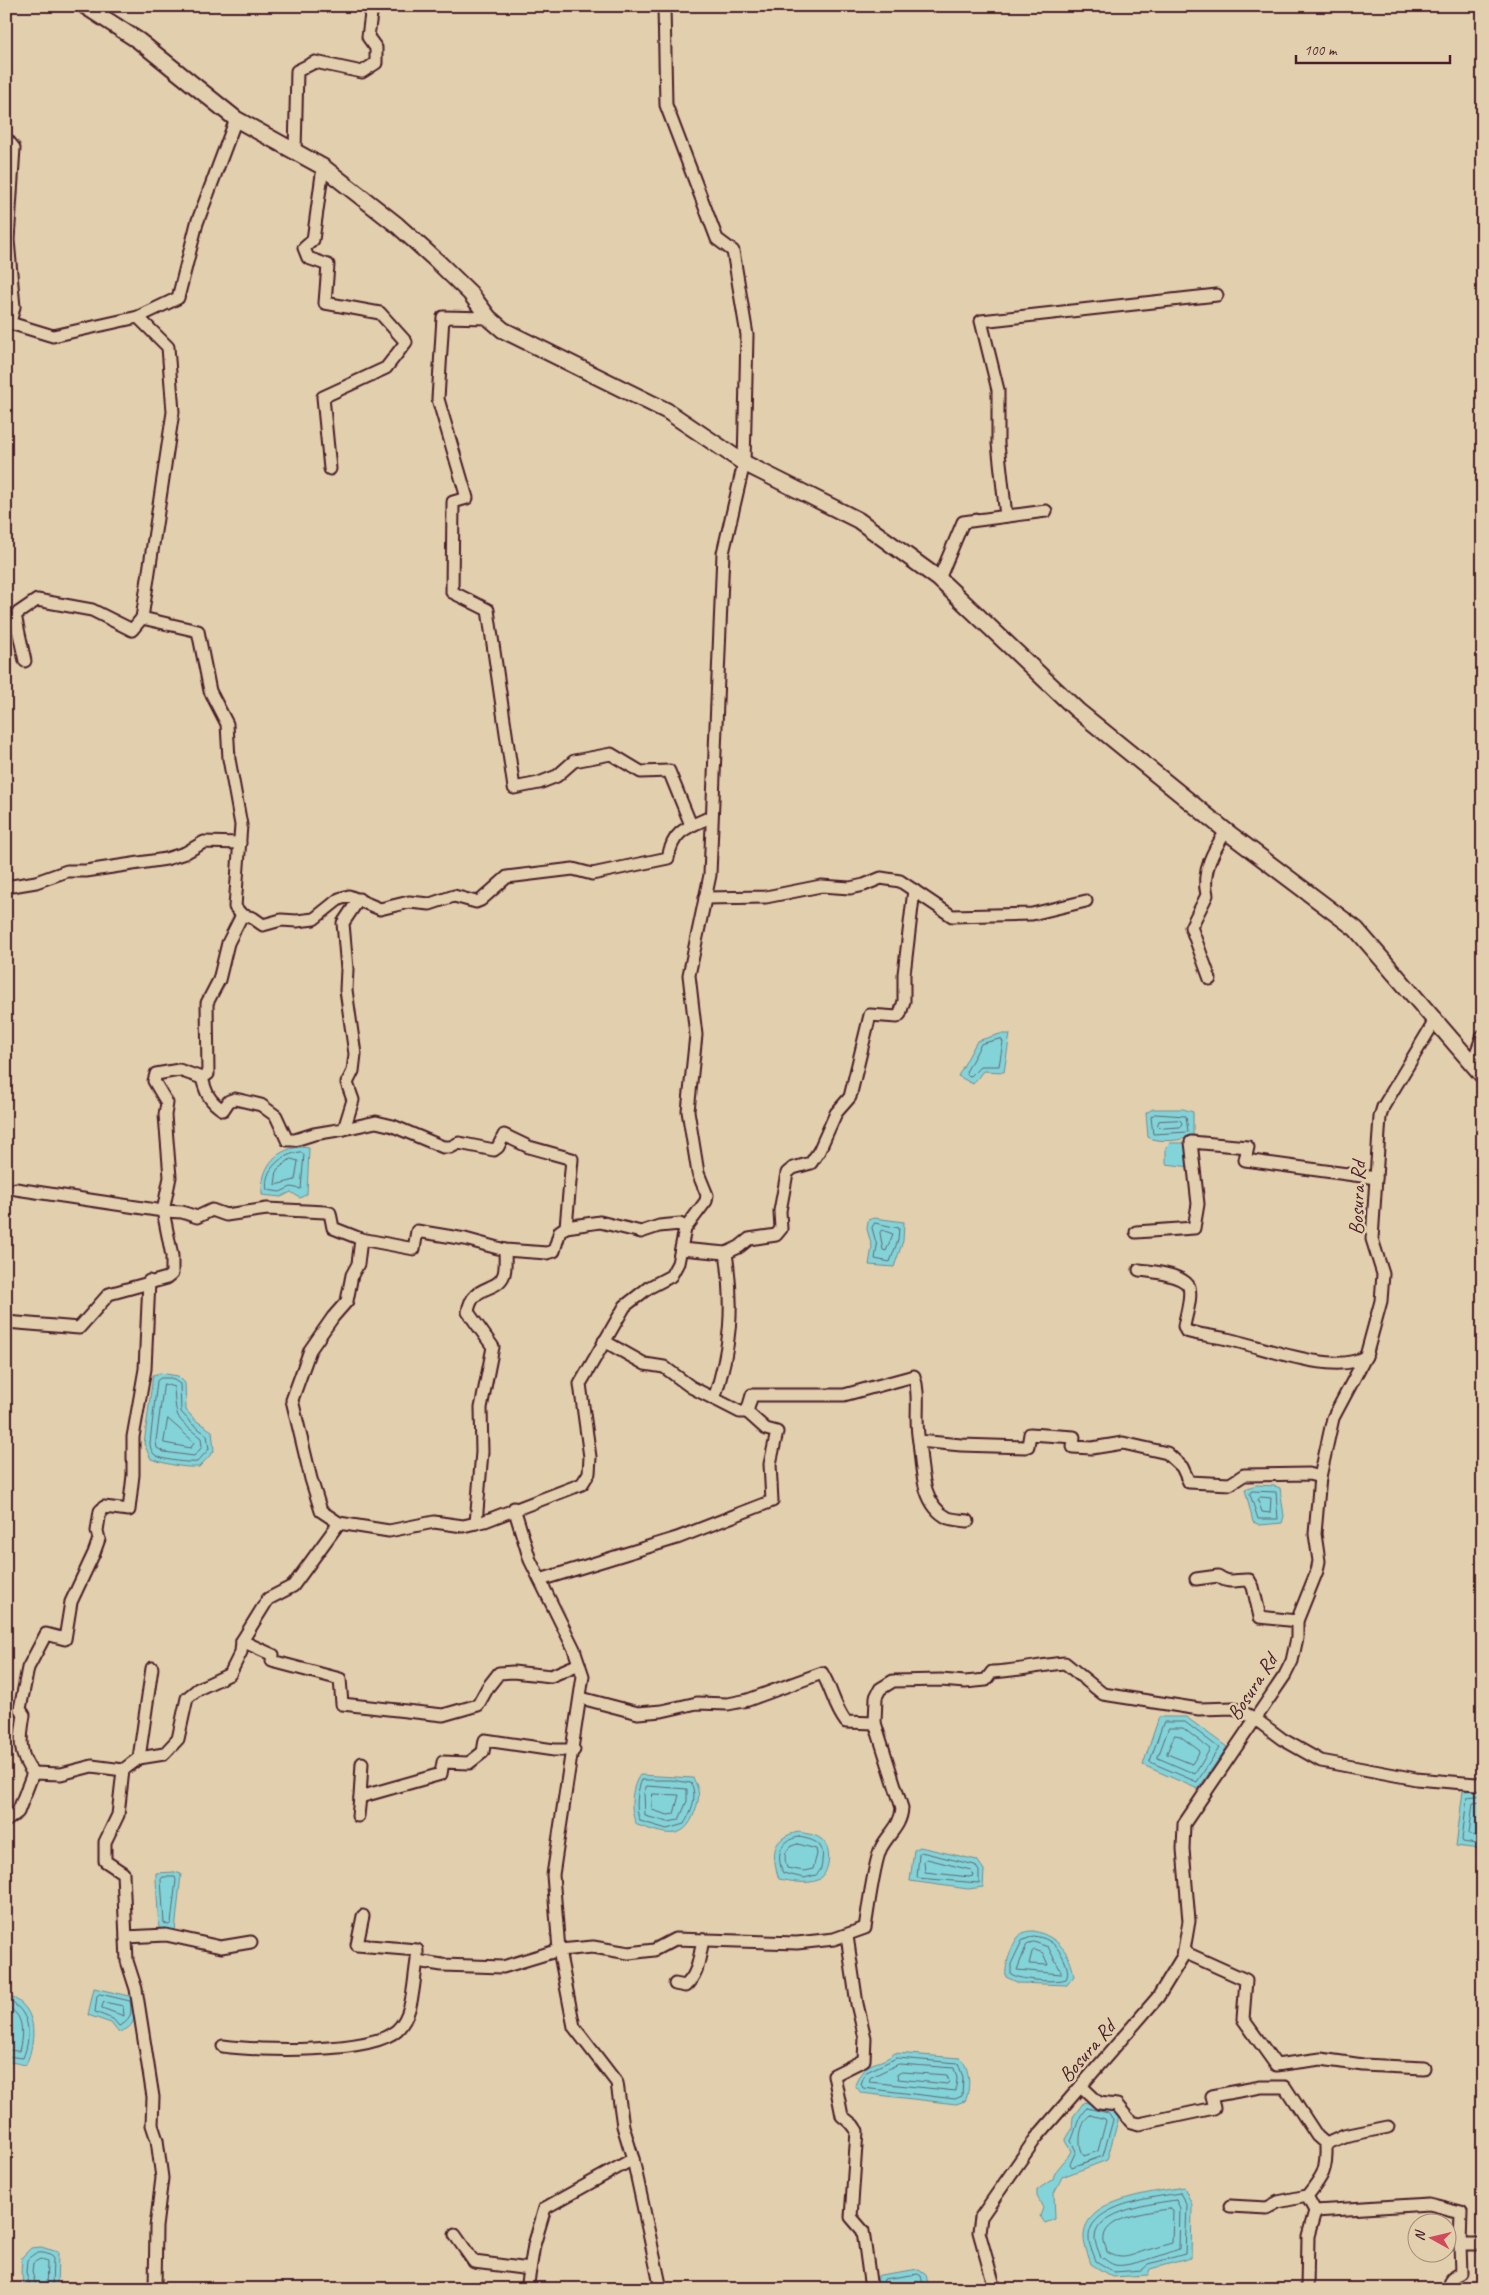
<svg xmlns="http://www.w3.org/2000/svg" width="1489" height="2295" viewBox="0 0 1489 2295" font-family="Caveat,sans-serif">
<rect width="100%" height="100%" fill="#e2cfad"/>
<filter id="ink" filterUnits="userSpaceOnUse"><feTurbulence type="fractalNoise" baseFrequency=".02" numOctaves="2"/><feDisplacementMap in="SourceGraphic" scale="10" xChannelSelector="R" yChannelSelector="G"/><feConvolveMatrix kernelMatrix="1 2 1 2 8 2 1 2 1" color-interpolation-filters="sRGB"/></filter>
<g filter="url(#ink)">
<g fill="#83d4d9" stroke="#6c8c93">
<path d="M1000 1034H1010L1004 1072 983 1071 973 1084 958 1076 977 1041Z"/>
<path d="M1153 1109H1183L1193 1112V1135C1185 1141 1157 1143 1148 1137L1146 1113Z"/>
<path d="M1170 1143H1188L1191 1167 1166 1164V1147Z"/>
<path d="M300 1147 309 1148 307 1194 300 1198 291 1192 281 1197 262 1195C261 1169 273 1150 300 1147Z"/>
<path d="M874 1218 904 1222 903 1241 894 1267 869 1265 872 1247 867 1229 868 1220Z"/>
<path d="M160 1373 178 1376 185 1383 186 1410 195 1420 212 1431 214 1451 199 1467C183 1468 167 1464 151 1459L144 1444 153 1375Z"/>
<path d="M1256 1485 1275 1486 1280 1488 1284 1516 1282 1523 1260 1525 1253 1522 1245 1489Z"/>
<path d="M1159 1717H1186L1227 1747 1198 1789 1143 1765Z"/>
<path d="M640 1775 693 1778C700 1790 700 1798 695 1811 684 1844 663 1833 637 1825 629 1812 631 1787 640 1775Z"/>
<path d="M1483 1790V1841L1480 1849 1456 1846 1463 1791Z"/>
<path d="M799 1832C806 1834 815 1834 821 1839 833 1847 830 1874 818 1880 806 1885 791 1881 779 1879 771 1855 771 1837 799 1832Z"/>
<path d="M920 1847 977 1860 984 1870 983 1887 968 1889 910 1881 914 1850Z"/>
<path d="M175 1872 181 1874 175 1931 159 1929 156 1879V1873Z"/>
<path d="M1034 1931C1058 1937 1070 1952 1074 1976L1067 1985 1019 1983 1006 1977C1004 1967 1013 1938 1023 1933 1026 1931 1031 1931 1034 1931Z"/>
<path d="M94 1988 133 1997C135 2013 138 2028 118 2032L111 2023 88 2015Z"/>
<path d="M6 1995C38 2005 37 2038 26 2065L6 2061Z"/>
<path d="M895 2053 960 2058C970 2067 971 2089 965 2101L956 2104 861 2093 855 2085C867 2056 875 2069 895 2053Z"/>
<path d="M1084 2102 1111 2109 1119 2117 1107 2160 1062 2177 1054 2193 1055 2219 1045 2223 1040 2216 1043 2208 1037 2196V2190L1053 2179C1055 2168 1066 2162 1071 2151L1065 2141 1072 2129 1073 2117Z"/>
<path d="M1184 2187 1192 2205 1191 2258 1150 2269 1148 2275 1112 2277 1091 2264C1089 2257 1084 2246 1084 2238 1082 2198 1157 2192 1184 2187Z"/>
<path d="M41 2247 58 2252 57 2289H26L21 2273 22 2257 31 2248Z"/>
<path d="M919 2269 926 2274 929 2289H877L878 2276 880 2275Z"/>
</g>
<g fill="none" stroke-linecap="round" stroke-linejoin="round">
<g stroke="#616771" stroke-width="1">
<path d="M1001 1039 1003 1042 999 1066H981L971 1076 967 1075 966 1072 981 1044Z"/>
<path d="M1155 1114 1186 1116 1188 1132 1153 1134 1151 1117Z"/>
<path d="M1180 1120 1182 1123 1180 1127 1163 1128 1157 1126 1159 1121Z"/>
<path d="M300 1152 304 1154 301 1189 291 1187 280 1192 267 1190C263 1169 282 1154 300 1152Z"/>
<path d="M291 1159 298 1161 295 1180 275 1185 277 1170Z"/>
<path d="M875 1223 899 1228 898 1240 890 1262 875 1259 877 1246 872 1228Z"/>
<path d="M882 1230 893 1234 886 1251 883 1250 880 1233Z"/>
<path d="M161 1378H171L180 1384 181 1412 192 1424 207 1435 209 1449 197 1462C189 1463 159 1460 154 1454 151 1451 150 1446 150 1443L157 1381Z"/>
<path d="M164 1384 174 1387C176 1420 176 1418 201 1438L202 1447 194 1456 164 1452 157 1448 156 1442Z"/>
<path d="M168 1419 194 1442 191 1448 164 1443Z"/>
<path d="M1252 1491 1276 1492 1278 1519H1258L1250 1494Z"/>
<path d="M1261 1497 1271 1498 1270 1513 1262 1512 1258 1500Z"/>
<path d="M1164 1722H1185L1219 1748 1197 1782 1150 1762Z"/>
<path d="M1169 1728H1183L1210 1749 1195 1774 1158 1758Z"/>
<path d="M1175 1735 1180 1736 1200 1751 1192 1764 1167 1754Z"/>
<path d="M642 1780H671L691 1783C698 1797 691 1812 684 1824L667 1829 640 1821C635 1811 637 1789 642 1780Z"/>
<path d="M647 1786 687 1789V1801L679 1820 668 1822 645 1816 644 1793Z"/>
<path d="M653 1794 679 1795 674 1814 668 1815 652 1810Z"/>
<path d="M1483 1795 1467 1797 1462 1840 1463 1842 1476 1844 1483 1842"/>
<path d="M1483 1802 1473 1803 1469 1834 1474 1837 1483 1835"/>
<path d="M799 1837C814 1840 825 1843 822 1860 822 1866 821 1871 816 1875L804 1878 783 1873C776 1856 779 1840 799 1837Z"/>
<path d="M798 1844 816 1849 817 1854 813 1869 804 1871 787 1868C783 1856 785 1846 798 1844Z"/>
<path d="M921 1852 975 1865 979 1871V1883L917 1878 919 1854Z"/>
<path d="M927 1859 971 1870 973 1876 969 1877 925 1872 924 1861Z"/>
<path d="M163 1877H175L176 1880 171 1923 169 1925 164 1923 161 1880Z"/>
<path d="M1034 1936C1039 1937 1045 1938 1049 1941 1059 1946 1072 1969 1066 1979 1056 1983 1020 1980 1011 1974V1964L1022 1941Z"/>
<path d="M1034 1942 1048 1947 1061 1971V1974L1017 1970 1027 1944Z"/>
<path d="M1035 1950 1043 1953 1048 1965 1029 1964 1032 1952Z"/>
<path d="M100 1994 130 2001C132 2013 131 2021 119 2026L113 2019 95 2012 97 1996Z"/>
<path d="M6 2000C31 2009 32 2036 23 2058L6 2056"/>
<path d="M104 2002 123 2006 124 2016 102 2008Z"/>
<path d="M6 2007C25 2013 23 2035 19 2051L6 2050"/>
<path d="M897 2058 958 2063 963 2077 962 2096 955 2099 863 2088 861 2084 865 2073Z"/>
<path d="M899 2064 954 2068 957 2078 956 2091 869 2082 870 2078Z"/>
<path d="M902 2072 947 2075 949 2082 947 2084 898 2079 897 2075Z"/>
<path d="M1087 2108 1108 2113 1113 2120 1103 2156 1072 2167 1070 2164 1076 2151 1071 2141C1077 2129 1077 2116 1087 2108Z"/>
<path d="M1090 2115 1105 2119 1106 2121 1098 2151 1084 2156C1077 2146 1079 2123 1090 2115Z"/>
<path d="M1180 2193 1187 2206 1185 2254 1149 2264 1142 2270 1114 2272 1096 2261C1094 2254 1089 2246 1089 2239 1087 2204 1156 2197 1180 2193Z"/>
<path d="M1176 2200 1180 2208 1179 2249C1166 2254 1126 2268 1115 2265 1110 2264 1105 2259 1101 2257 1099 2252 1095 2244 1095 2238 1095 2210 1156 2203 1176 2200Z"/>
<path d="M1170 2209 1173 2211 1172 2243C1163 2246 1153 2248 1144 2251 1130 2256 1121 2261 1107 2252 1106 2247 1103 2241 1104 2237 1106 2216 1154 2211 1170 2209Z"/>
<path d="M31 2289 26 2273 27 2260C35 2251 44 2251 53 2257L52 2289"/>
<path d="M37 2289 32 2272 33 2263 40 2259 47 2262 46 2289"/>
<path d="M882 2289 884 2279 918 2274 921 2276 924 2289"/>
</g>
<g stroke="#4a1f2b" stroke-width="15">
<g id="minor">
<path d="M236 119 197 223 178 298 138 317 168 347 173 412 142 618 198 631 210 691 227 724 229 759 241 825 235 907 242 915 228 943 219 980 207 1003 208 1074 202 1078 179 1070 156 1074 154 1081 167 1103 165 1115 170 1177 163 1211 182 1212 197 1217 212 1210 226 1215 267 1209 325 1212 330 1213 333 1228 361 1239"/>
<path d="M6 138 14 148 8 240 14 307 10 323 6 324"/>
<path d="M295 151 297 71 315 62 362 72 376 63V48L368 37 372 6"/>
<path d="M323 167 313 240 304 248 308 258 328 265 325 303 380 313 406 342 386 368 323 397 330 469"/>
<path d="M489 318 443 317 438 399 467 498 453 502 452 592 488 610 514 788 539 783 557 776 574 761 611 754 641 772 669 771 691 825"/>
<path d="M10 323 53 336 138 317"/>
<path d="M1006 516 998 444V390L981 321 1217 295"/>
<path d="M939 579 963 522 1046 511"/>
<path d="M25 661 15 615 37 600 92 610 132 630 142 618"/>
<path d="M6 887 36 882 67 871H86L166 859 185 853 204 842 240 843"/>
<path d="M705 898 766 897 821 886 850 888 864 885 881 878 900 881 952 916 1032 914 1086 901"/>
<path d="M242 915 253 918 263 925 281 920 297 921 314 919 339 899 349 896 380 909 409 902 430 904 454 896 476 902 481 900 507 877 573 869 592 874 668 858C673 830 688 827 711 817"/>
<path d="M1210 979 1191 927 1207 895C1201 871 1214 850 1226 831"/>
<path d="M1472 1064 1483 1035"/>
<path d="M202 1078C206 1093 209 1101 223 1110L229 1101 235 1099 261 1105 276 1116 287 1140H295L314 1134 344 1129 353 1100 347 1083 353 1071 355 1054 346 990 347 969 343 923 359 899"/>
<path d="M344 1129 376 1122 393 1126 443 1147H451L459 1143 494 1150 498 1147 504 1135 529 1147 572 1159 566 1227 600 1222 641 1232 659 1226 680 1224 685 1229"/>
<path d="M1136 1232 1194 1228 1198 1204 1191 1142 1248 1147 1245 1160 1376 1178"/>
<path d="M681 1249 726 1253 739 1247 749 1239 776 1235 781 1229 780 1211 787 1173 793 1168 811 1163 819 1151 836 1113 850 1097 870 1015 897 1017 900 1014 904 1001V974L914 890"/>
<path d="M1139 1270C1151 1271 1184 1275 1189 1287 1192 1298 1186 1315 1184 1326L1186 1331C1199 1335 1214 1336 1227 1339 1261 1346 1337 1377 1366 1356"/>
<path d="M6 1322 79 1328 109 1294 167 1278 172 1274V1256L163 1211 16 1189"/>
<path d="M604 1341 645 1364 664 1367 691 1387 740 1412H747L752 1395H844L914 1376C921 1397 914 1419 919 1441L961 1445 1025 1447 1028 1446 1030 1434 1074 1437 1073 1447 1092 1448 1123 1443 1167 1453 1182 1467 1189 1482 1230 1484 1244 1475 1309 1474 1320 1477"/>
<path d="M714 1399C731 1348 734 1306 726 1253"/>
<path d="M919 1441C922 1466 921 1505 948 1518 954 1520 962 1520 968 1521"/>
<path d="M514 1508 530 1560 574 1649 583 1676 553 1875 559 1950 574 2027 617 2083 623 2126 633 2159 661 2289"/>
<path d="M339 1523 321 1511 311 1479 292 1400 310 1350 333 1317 347 1301 352 1275 358 1264 361 1239 414 1249 417 1231 465 1239 505 1250 547 1253 554 1251 560 1231 566 1227"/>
<path d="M476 1523 482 1452 481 1408 493 1347 468 1312C472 1283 498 1293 504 1274 506 1267 505 1257 505 1250"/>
<path d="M1196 1579 1218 1576C1230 1585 1237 1579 1249 1580L1253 1587 1260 1617 1297 1621"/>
<path d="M540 1580 677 1538 772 1501 770 1464 777 1432 766 1429 747 1412"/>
<path d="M242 1641 273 1655 272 1661 340 1679 342 1704 443 1715 478 1705 488 1687 499 1673 513 1672 551 1676 579 1664"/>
<path d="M581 1698 638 1713 662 1711 697 1703 728 1704 748 1700 822 1673C832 1689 834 1707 846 1722L875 1723"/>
<path d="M139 1758 152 1668"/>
<path d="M362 1763 360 1797 441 1774 443 1762 469 1763 483 1752 485 1740 554 1750H574"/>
<path d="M33 1773C18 1755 20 1738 24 1715L20 1709 28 1668 46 1634 65 1639 71 1602 94 1553 99 1539 97 1531 100 1511 104 1507 129 1510 133 1475V1437L145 1369 149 1281"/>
<path d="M358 1816 360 1797"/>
<path d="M6 1821 18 1812 33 1773 61 1774 92 1766 123 1770"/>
<path d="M363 1916 357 1945 417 1950V1961L442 1965 503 1967 559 1950 593 1947 629 1953 654 1950 675 1939 797 1943 834 1939 865 1928C868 1910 874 1862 881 1848 889 1833 901 1826 902 1808L875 1723 876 1697 880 1689 893 1681 941 1680 965 1682 986 1680 992 1672C1017 1671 1040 1665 1065 1663L1103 1694 1199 1709 1234 1708 1254 1718 1282 1739 1321 1761 1416 1779 1476 1784 1483 1782"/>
<path d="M847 1936 857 2004 865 2038 864 2060 834 2075 842 2116 853 2125 857 2131 851 2217 863 2231 871 2289"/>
<path d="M126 1937 166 1935 221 1947 251 1942"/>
<path d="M1184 1952 1246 1980 1243 2019 1276 2065 1321 2059 1363 2065 1424 2068"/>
<path d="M675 1984 685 1986C699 1974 699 1957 703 1940"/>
<path d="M223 2046C258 2051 371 2054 397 2030 414 2014 413 1983 417 1961"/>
<path d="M1081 2086 1099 2103 1117 2105 1131 2122 1139 2124 1214 2108 1211 2096 1261 2087H1285L1317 2136 1326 2144"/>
<path d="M1307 2196C1323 2176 1327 2171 1326 2144L1344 2136 1388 2127"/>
<path d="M1230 2206 1267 2208 1278 2202 1307 2196 1315 2211 1308 2236 1307 2289"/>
<path d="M1315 2211 1429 2204 1461 2212 1460 2244H1483"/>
<path d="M455 2235 474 2262 530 2269"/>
<path d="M155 2289 156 2227 162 2178 157 2140 152 2125 153 2097 136 1989 127 1961 123 1873 105 1861V1842L118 1815 123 1770 139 1758 164 1754 178 1739 187 1698 198 1689 230 1674 241 1652 242 1641 268 1599 293 1586 339 1523 389 1531 434 1522 463 1526 485 1521 582 1484 589 1473 590 1457 580 1384 625 1306 648 1288 671 1276 678 1263 685 1229 706 1201 707 1195 698 1173 688 1111 696 1035 689 975 710 875 723 553 744 463 747 335 733 251 717 239 666 105 664 6"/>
<path d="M527 2289 534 2245 545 2208 633 2159"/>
<path d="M995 2289 979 2232 981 2217 1036 2138 1158 1997 1183 1956 1189 1921 1183 1849 1184 1824 1285 1675 1292 1661 1297 1638V1621L1317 1571 1319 1561 1315 1534 1320 1477 1333 1418 1366 1356 1381 1301 1383 1274 1372 1239 1380 1117 1383 1107 1436 1019"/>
<path d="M1449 2289C1449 2280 1453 2276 1461 2273L1460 2244"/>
</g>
</g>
<g stroke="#4a1f2b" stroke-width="19">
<path id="secondary" d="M85 6 139 41 236 119 323 167 397 225 438 262 470 293 489 318 503 330 667 411 744 463 858 520 939 579 1077 710 1226 831 1356 929 1483 1076"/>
</g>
<use href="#minor" stroke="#e2cfad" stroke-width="11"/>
<use href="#secondary" stroke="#e2cfad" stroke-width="15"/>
</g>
</g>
<g text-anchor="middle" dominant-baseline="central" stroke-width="5" stroke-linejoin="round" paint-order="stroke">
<g font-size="21" fill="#4a1f2b" stroke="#e2cfad">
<text transform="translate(1357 1198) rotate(-88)">Bosura Rd</text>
<text transform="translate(1252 1687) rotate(-57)">Bosura Rd</text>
<text transform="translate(1087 2051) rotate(-49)">Bosura Rd</text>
</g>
</g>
<rect width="1489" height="2295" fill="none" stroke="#e2cfad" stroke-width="25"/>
<rect x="12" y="12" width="1464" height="2270" fill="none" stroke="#4a1f2b" stroke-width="2" filter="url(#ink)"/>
<g transform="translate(1432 2238) rotate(278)"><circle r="24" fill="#e2cfad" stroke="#a58979"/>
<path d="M0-4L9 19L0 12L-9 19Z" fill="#d1495b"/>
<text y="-8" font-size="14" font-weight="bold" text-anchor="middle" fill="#4a1f2b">N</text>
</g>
<path d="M1296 55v8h154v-8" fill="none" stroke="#4a1f2b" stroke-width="2.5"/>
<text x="1304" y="55" font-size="15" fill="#4a1f2b" stroke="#e2cfad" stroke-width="4" paint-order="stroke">100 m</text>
</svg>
